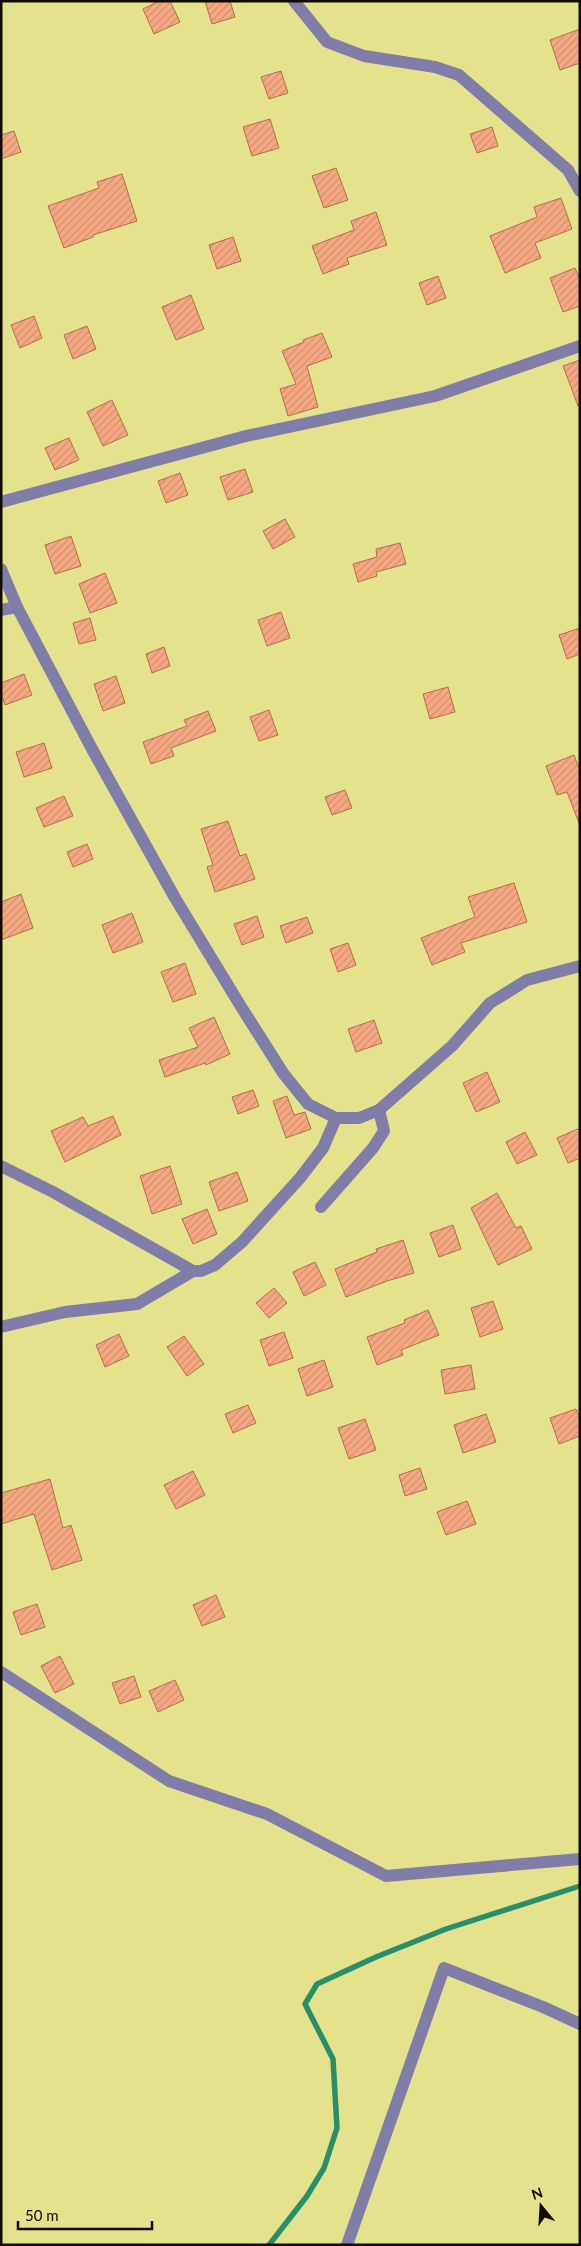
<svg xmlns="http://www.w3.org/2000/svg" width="581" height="2246" viewBox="0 0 581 2246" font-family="Lato,sans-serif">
<defs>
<pattern id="building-hatch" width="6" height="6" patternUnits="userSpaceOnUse" patternTransform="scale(1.25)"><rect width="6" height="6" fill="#f6a883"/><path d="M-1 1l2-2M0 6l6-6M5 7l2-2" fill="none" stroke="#d28f6f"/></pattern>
</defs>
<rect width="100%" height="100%" fill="#e5e28e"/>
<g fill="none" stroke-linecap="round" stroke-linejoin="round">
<path stroke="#288f6a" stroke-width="5.5" d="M269 2245 307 2196 324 2168 337 2128 333 2059 305 2004 317 1984 376 1957 446 1929 580 1886"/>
</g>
<g fill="url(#building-hatch)" stroke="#b46c48">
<path d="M159 1H170L180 22 154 34 143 9Z"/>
<path d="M205 1H230L235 17 212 24Z"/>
<path d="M580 29V63L560 70 550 40Z"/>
<path d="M281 71 288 93 269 99 261 77Z"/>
<path d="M270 119 279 148 252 156 243 127Z"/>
<path d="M492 127 498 146 477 153 470 134Z"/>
<path d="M14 131 21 152 1 159V135Z"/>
<path d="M336 168 348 200 324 208 312 176Z"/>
<path d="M122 174 137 221 93 235V237L64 248 48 206 99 188 97 182Z"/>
<path d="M561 198 572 229 535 243 541 258 505 273 490 236 537 217 534 207Z"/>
<path d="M376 212 387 245 347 258 349 264 323 274 312 246 354 230 351 221Z"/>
<path d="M233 237 241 261 217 269 209 245Z"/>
<path d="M575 268 580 279V306L563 312 550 278Z"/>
<path d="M438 276 446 298 427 305 419 283Z"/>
<path d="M191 295 204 329 176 340 162 307Z"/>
<path d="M34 316 42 338 20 348 11 325Z"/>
<path d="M87 326 96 349 73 359 64 335Z"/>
<path d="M322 333 332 357 307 366 318 407 288 416 280 389 296 384 282 351 304 342 303 340Z"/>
<path d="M580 360V406H578L563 366Z"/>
<path d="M112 400 128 435 103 446 87 412Z"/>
<path d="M69 438 79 460 55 470 45 448Z"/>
<path d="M245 469 253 492 228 500 220 477Z"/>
<path d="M180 473 188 495 166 503 158 481Z"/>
<path d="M285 519 295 537 273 549 263 531Z"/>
<path d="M71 536 81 566 55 574 45 545Z"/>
<path d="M400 543 406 564 376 572 377 576 358 582 353 564 377 557 376 549Z"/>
<path d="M105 573 117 603 90 613 79 584Z"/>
<path d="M281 612 290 638 267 646 258 620Z"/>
<path d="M90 618 96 640 79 644 73 623Z"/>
<path d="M580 628V654L567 659 559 635Z"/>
<path d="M164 647 170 666 152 673 146 654Z"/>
<path d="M24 674 32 695 5 705 1 694V683Z"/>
<path d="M116 676 125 703 103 711 94 684Z"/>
<path d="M448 687 455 712 430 719 423 694Z"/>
<path d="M269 710 278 735 259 741 250 717Z"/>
<path d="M208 711 216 731 171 748 174 756 151 764 143 742 187 726 184 720Z"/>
<path d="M44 743 52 768 24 777 16 752Z"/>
<path d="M574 755 580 771 579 823 567 792 557 795 546 766Z"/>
<path d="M345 790 352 808 332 815 325 797Z"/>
<path d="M64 796 73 816 44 827 36 808Z"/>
<path d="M228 821 240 856 246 854 255 879 215 892 207 867 213 865 201 829Z"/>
<path d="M87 844 93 859 73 867 67 852Z"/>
<path d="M514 883 527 922 461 943 465 952 432 965 421 938 475 917 468 897Z"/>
<path d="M21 894 33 928 1 940V902Z"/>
<path d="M132 913 143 942 113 953 102 925Z"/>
<path d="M257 916 264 937 242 945 234 924Z"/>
<path d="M307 917 313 933 286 943 280 926Z"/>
<path d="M348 943 356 965 338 972 330 949Z"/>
<path d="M185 963 196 994 173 1002 161 972Z"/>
<path d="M214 1017 230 1054 206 1065 205 1063 165 1077 159 1060 198 1047 189 1028Z"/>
<path d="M374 1020 382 1043 356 1052 348 1029Z"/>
<path d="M487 1072 500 1102 476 1112 463 1083Z"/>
<path d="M253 1090 259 1106 238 1114 232 1097Z"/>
<path d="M287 1096 294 1115 305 1112 311 1129 286 1138 273 1101Z"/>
<path d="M113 1116 121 1135 65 1162 51 1131 83 1117 88 1126Z"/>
<path d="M580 1128V1158L568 1163 557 1138Z"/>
<path d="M525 1132 537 1155 517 1164 506 1142Z"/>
<path d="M170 1166 182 1204 152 1214 140 1176Z"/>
<path d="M237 1172 248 1201 219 1211 209 1182Z"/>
<path d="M497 1193 516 1228 521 1226 532 1249 498 1265 471 1208Z"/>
<path d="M207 1209 217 1234 193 1244 182 1219Z"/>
<path d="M453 1225 461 1249 439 1257 430 1233Z"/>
<path d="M403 1240 414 1273 387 1281 346 1297 335 1269 377 1252 376 1249Z"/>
<path d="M315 1262 326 1285 304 1296 293 1272Z"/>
<path d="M274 1288 287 1303 269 1318 256 1303Z"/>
<path d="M493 1301 503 1329 480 1337 471 1308Z"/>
<path d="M428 1310 439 1335 401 1350 403 1355 377 1365 367 1337 405 1323 404 1320Z"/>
<path d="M284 1332 293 1358 269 1366 260 1340Z"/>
<path d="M119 1334 129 1356 105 1367 96 1345Z"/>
<path d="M184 1336 204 1364 187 1376 167 1347Z"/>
<path d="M324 1360 333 1387 307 1396 298 1369Z"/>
<path d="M471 1365 475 1389 445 1394 441 1370Z"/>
<path d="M248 1405 256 1423 233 1433 225 1414Z"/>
<path d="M576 1409 580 1419V1436L559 1444 550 1418Z"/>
<path d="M486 1414 496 1442 463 1453 454 1425Z"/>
<path d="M365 1419 376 1450 349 1459 338 1428Z"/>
<path d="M420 1468 427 1489 405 1496 399 1475Z"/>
<path d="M193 1471 205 1495 176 1509 164 1485Z"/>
<path d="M50 1479 63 1528 71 1525 82 1560 52 1570 34 1514 1 1524V1493Z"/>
<path d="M467 1501 476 1524 446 1535 437 1512Z"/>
<path d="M216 1595 225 1617 202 1626 193 1605Z"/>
<path d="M37 1604 45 1627 21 1635 13 1612Z"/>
<path d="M60 1656 74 1684 55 1693 41 1666Z"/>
<path d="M134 1676 141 1697 120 1704 112 1683Z"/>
<path d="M175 1680 184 1700 158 1712 149 1691Z"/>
</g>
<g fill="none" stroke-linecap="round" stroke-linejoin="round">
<g stroke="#807ea8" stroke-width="12">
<path d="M294 1 327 42 364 56 435 67 459 75 568 170 580 191"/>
<path d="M1 502 246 436 435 396 580 346"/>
<path d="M1 569 17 607 92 749 175 898 240 1005 283 1073 308 1104 336 1118 323 1148 300 1178 242 1242 215 1265 201 1271H193L53 1192 1 1166"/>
<path d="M1 610 17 607"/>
<path d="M336 1118H359L379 1110 452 1046 490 1003 527 980 580 966"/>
<path d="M321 1207 373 1148 384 1131 379 1110"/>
<path d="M1 1327 65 1312 137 1304 193 1271"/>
<path d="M1 1672 169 1781 267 1814 386 1876 580 1859"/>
<path d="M347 2245 444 1968 543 2007 580 2024"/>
</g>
</g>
<rect width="581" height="2246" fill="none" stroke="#0e0d00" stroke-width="5"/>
<g transform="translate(541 2206) rotate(342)" stroke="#e5e28e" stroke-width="4" paint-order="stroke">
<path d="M0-4L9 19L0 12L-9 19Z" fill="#0e0d00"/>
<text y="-8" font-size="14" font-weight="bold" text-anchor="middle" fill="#0e0d00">N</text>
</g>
<path d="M18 2221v8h134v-8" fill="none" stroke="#0e0d00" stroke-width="2.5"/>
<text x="25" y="2221" font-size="15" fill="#0e0d00" stroke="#e5e28e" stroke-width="4" paint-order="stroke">50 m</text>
</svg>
